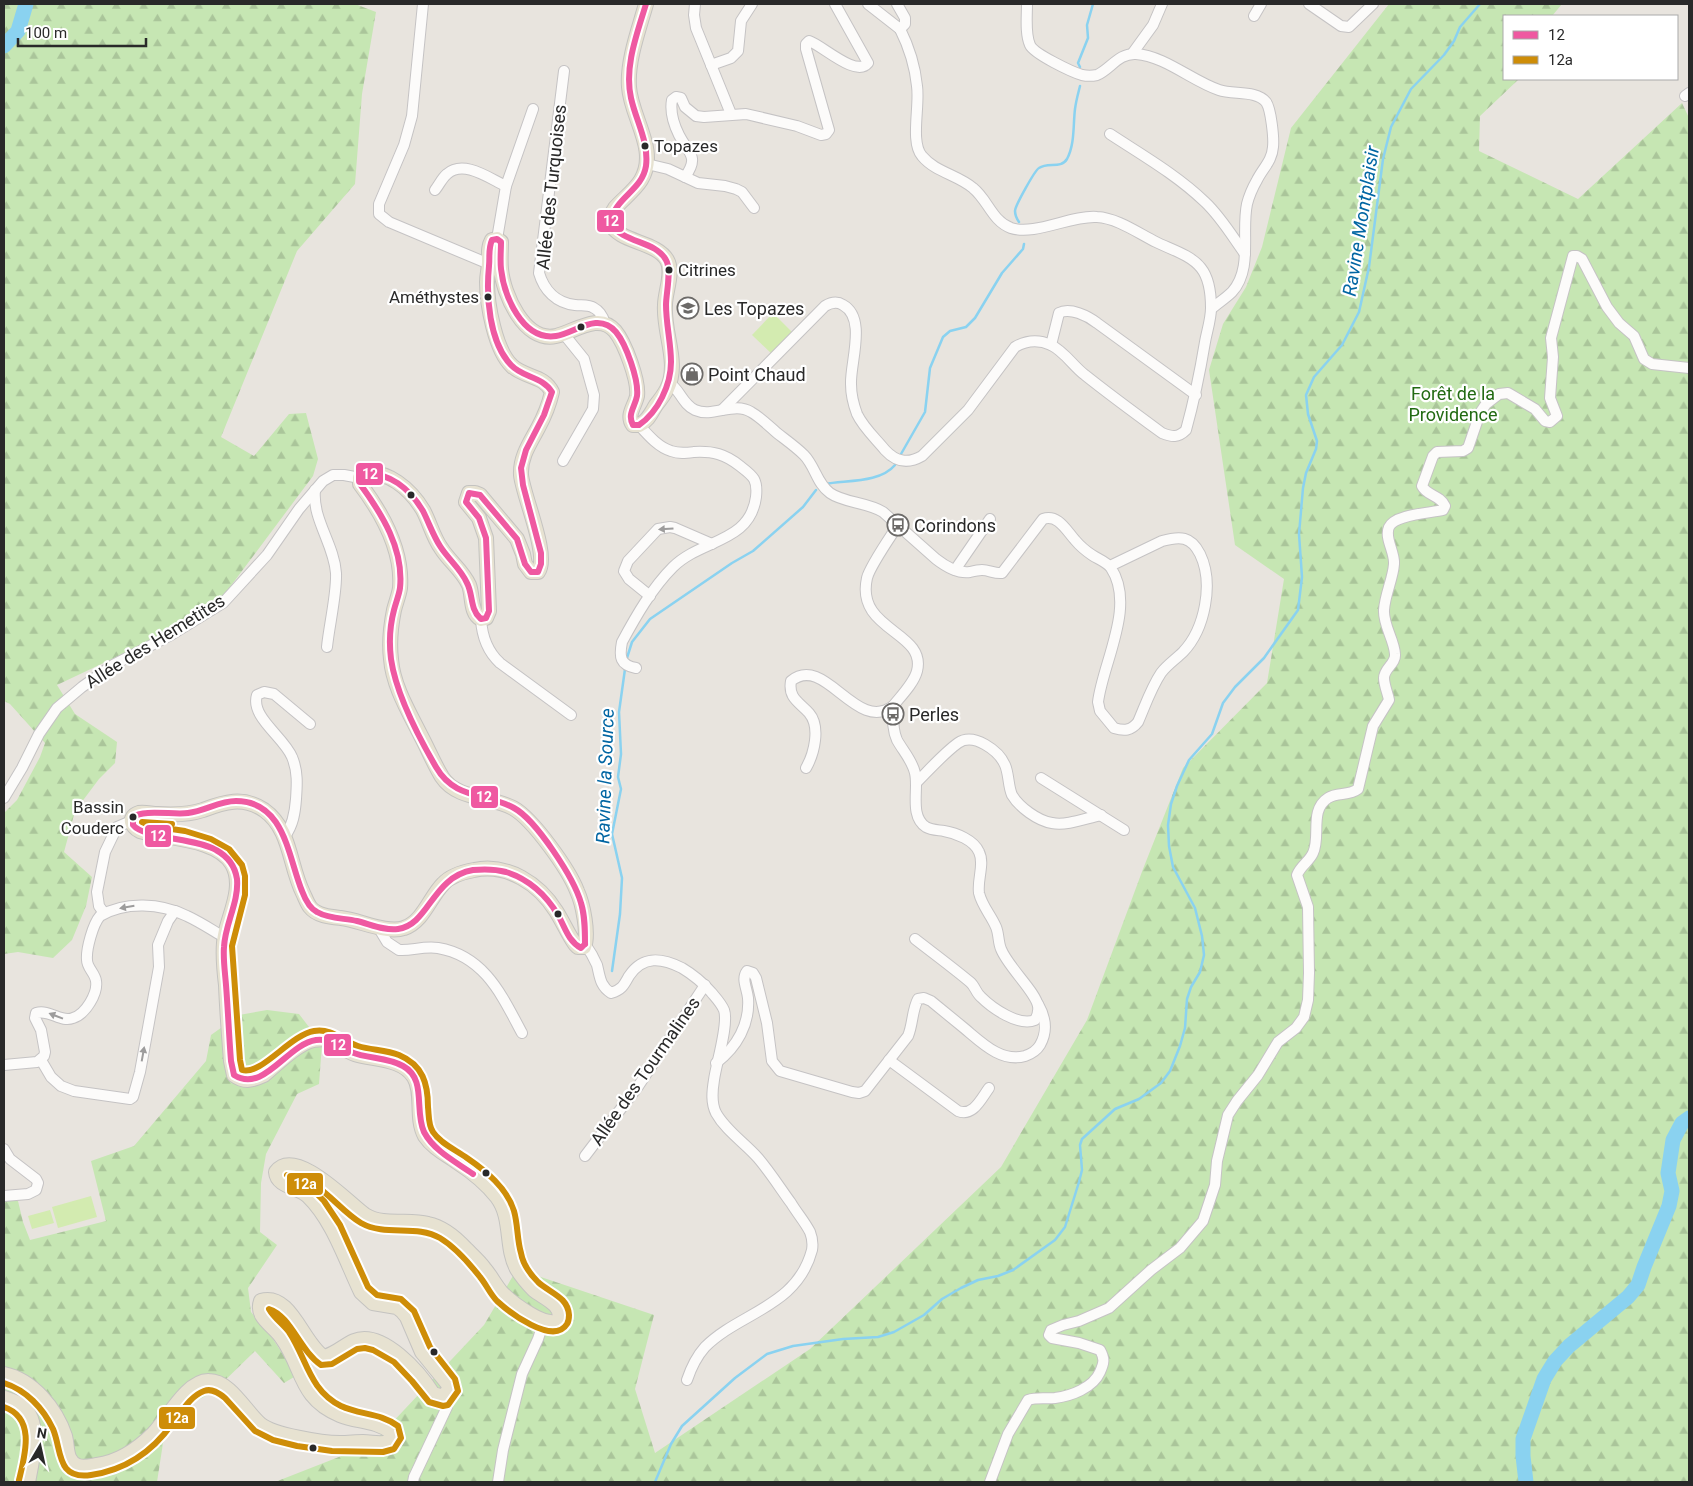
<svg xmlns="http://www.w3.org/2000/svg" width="1693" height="1486" viewBox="0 0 1693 1486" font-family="Roboto,sans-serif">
<defs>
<pattern id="forest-firs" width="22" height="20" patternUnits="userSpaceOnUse" patternTransform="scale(1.25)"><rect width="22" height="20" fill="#c6e6b3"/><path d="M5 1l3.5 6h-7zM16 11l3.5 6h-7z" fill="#aac59a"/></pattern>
</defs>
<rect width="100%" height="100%" fill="#e8e4de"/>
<g fill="url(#forest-firs)">
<path d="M4 4H355L376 12 362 94 355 184 297 251 221 437 254 456 289 414 306 413 318 459 313 476 221 599 192 621 57 685 75 714 117 742 115 763 99 779 75 811 64 852 92 877 86 906 72 940 53 958 18 952 4 954V813L17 800 40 757 45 743 10 704 4 701Z"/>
<path d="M1389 4H1562L1552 16H1504V79H1519L1480 116 1479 151 1578 199 1682 103 1689 118V1482H275L372 1444 484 1325 517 1269 654 1315 635 1389 655 1453 810 1349 1001 1167 1087 1020 1143 869 1183 768 1267 683 1284 579 1235 545 1209 370 1223 324 1246 287 1262 247 1291 128Z"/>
<path d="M267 1010 299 1014 322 1044 319 1084 297 1094 266 1154 261 1183 260 1232 277 1245 248 1288 251 1312 273 1339 291 1367 294 1377 284 1383 255 1351 213 1392 189 1405 163 1443 157 1482H4V1201H18L23 1222 30 1240 106 1221 91 1161 134 1146 206 1061 211 1035 239 1015Z"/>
</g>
<g fill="#d3ebb0">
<path d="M773 313 794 334 773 355 752 335Z"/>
<path d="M91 1196 97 1217 58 1228 52 1207Z"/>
<path d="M50 1210 54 1223 32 1229 28 1216Z"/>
</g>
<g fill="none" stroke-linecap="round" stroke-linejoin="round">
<g stroke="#8ad2f0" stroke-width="2.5">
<path d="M1080 67 1078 63 1088 38 1087 25 1093 4"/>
<path d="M1019 222C1017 219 1015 215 1015 211 1015 206 1035 170 1039 168 1048 162 1061 169 1067 159 1075 144 1073 125 1075 109 1076 101 1078 94 1080 86"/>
<path d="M901 454 925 412 930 368 943 337 950 331 966 327 975 318 1002 273 1023 249 1024 244"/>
<path d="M825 484C847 480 880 483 895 465"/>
<path d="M626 661 632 642 650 619 732 563 753 551 803 507 816 490"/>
<path d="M612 971 620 914 622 878 612 834 621 789 618 777 621 754 619 712 625 669"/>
<path d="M655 1482 671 1444 682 1426 735 1378 767 1354 793 1346 843 1339 878 1337 894 1332 924 1315 942 1299 961 1288 978 1280 998 1276 1013 1270 1055 1240 1065 1227 1079 1182 1082 1170 1080 1145 1082 1139 1115 1109 1139 1099 1161 1083 1170 1071 1180 1046 1185 1028 1187 999 1191 987 1200 972 1204 955 1202 936 1195 908 1173 867 1169 846 1168 825 1171 804 1177 786 1189 760 1212 734 1223 703 1235 687 1264 658 1298 610 1302 577 1299 534 1303 488 1306 473 1316 449 1317 441 1308 414 1306 395 1314 377 1342 345 1359 312 1369 267 1383 159 1391 127 1411 89 1444 55 1454 41 1460 27 1480 4"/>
</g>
<g stroke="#8ad2f0" stroke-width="15">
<path d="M4 46 18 31 26 4"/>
<path d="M1526 1482 1523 1456V1439L1544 1379 1555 1361 1569 1346 1628 1297 1638 1285 1644 1267 1669 1206 1672 1191 1668 1173 1673 1140 1682 1123 1689 1118"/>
</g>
<g stroke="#c5c3c4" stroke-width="12">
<g id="minor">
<path d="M423 4 412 116 404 145 379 204V214L389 222 489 264"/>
<path d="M695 4 694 15 696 28 731 114"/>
<path d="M868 4 900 29"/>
<path d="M897 4 905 18V24L900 29"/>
<path d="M1027 4C1027 16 1025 34 1030 45 1034 54 1072 72 1082 75 1087 76 1092 76 1097 75 1111 69 1118 53 1136 54 1165 56 1192 81 1219 90 1233 95 1256 90 1266 102 1271 109 1274 138 1273 147 1272 161 1263 168 1257 180 1253 187 1249 196 1247 204 1241 232 1253 269 1232 292 1226 298 1218 303 1211 309"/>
<path d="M1309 4 1341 26 1349 27 1373 4"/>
<path d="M1254 16 1261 4"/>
<path d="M1132 54 1153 25 1162 4"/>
<path d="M711 65 731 58 738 51 741 21 752 4"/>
<path d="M564 71 539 273C544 290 556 303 575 305 581 306 588 304 594 308 600 311 603 317 605 323"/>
<path d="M1685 96 1689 93"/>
<path d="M1110 134C1142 155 1177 175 1205 202 1221 217 1232 236 1245 254"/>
<path d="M647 164 668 169 698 183 725 186 736 189 742 192 754 208"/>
<path d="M685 177C700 156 688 153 679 135 674 125 670 111 672 100L676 97 681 98 685 107 696 116 704 117 746 114 797 126 821 135 826 134 829 130 827 123 806 49V44L809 41C822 45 856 78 868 63L835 4"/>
<path d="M435 190C439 185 442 178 447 174 464 159 490 179 506 186"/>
<path d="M497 239 506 186 533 109"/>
<path d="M1051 345 1059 313C1070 307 1088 316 1097 323L1196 395"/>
<path d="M669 383C680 389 682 404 695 410 713 418 734 401 751 412 760 417 769 426 777 433 786 440 796 447 804 455 815 466 817 484 830 493 844 503 867 502 883 512L936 559C945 566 957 574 970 572 974 571 978 570 982 570 989 570 995 574 1002 573L1043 519C1058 514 1066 530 1075 540 1080 546 1086 551 1092 555 1098 559 1107 562 1111 568 1136 606 1103 662 1098 702L1100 711 1114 728C1124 731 1131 731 1138 722 1145 706 1151 688 1161 673 1167 665 1176 659 1183 652 1205 629 1214 583 1200 554 1191 536 1180 536 1162 541L1110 566"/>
<path d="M722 410 825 306C830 303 837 301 843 305 867 318 850 363 851 384 851 393 854 406 857 414 863 427 876 439 885 450 896 462 908 464 922 456L968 410 1015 347C1027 340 1038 339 1051 345 1065 352 1073 366 1085 375 1110 395 1136 414 1162 433 1172 437 1178 438 1186 430 1194 401 1200 372 1205 342 1207 331 1211 319 1211 308 1211 296 1209 278 1201 268 1191 255 1170 249 1156 242 1138 233 1117 218 1097 217 1071 215 1035 236 1011 228 992 221 988 200 973 188 958 175 935 172 922 156 910 142 920 106 917 86 915 66 909 47 900 29"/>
<path d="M563 461 593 409 594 395 584 359 563 333"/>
<path d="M315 490C312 519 334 544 336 573 337 593 329 626 327 647"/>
<path d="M955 570 990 519"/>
<path d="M650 596 629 579 624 571 628 561 658 529 670 527 675 528 712 544"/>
<path d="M481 619C482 637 487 651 500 663L571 715"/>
<path d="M636 668C620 665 619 657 622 642 636 616 652 588 673 567 701 539 750 543 756 497 758 479 753 476 740 466 725 454 713 451 694 452 686 453 679 454 671 451 658 447 648 435 639 425"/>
<path d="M893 706C893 717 892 729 897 740 903 751 912 760 915 773 919 789 909 816 926 827 931 830 938 830 944 831 956 833 974 840 979 852 985 864 977 879 979 893 982 906 991 915 996 927 999 934 998 942 1001 949 1008 967 1036 992 1038 1006 1039 1012 1038 1015 1035 1020 1019 1027 992 1008 981 997 976 993 975 986 970 982 952 967 933 953 915 939"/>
<path d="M806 768C814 754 821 727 809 713 799 702 788 698 791 681 825 653 856 734 893 706 901 696 914 683 917 671 927 631 855 631 867 578 870 566 891 536 898 525"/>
<path d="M1041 778 1124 830"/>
<path d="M917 782C929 770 944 753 958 743 974 732 999 751 1005 765 1009 774 1008 786 1012 795 1019 807 1038 821 1052 823 1067 826 1086 818 1101 815"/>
<path d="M4 798 22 768 39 734 57 708 82 687 113 665 171 635 223 603 267 555 299 509 323 481 333 475H344L360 478"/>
<path d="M285 836C293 825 295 813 296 799 297 785 298 771 292 757 284 737 250 717 257 695L264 692 274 694 310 724"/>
<path d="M104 913 99 906 97 892 105 852 117 827 131 821"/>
<path d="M378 927 387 942 399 950C412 951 422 946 438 948 485 956 502 996 522 1033"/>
<path d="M585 944C590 951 594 958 597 965 600 977 600 986 611 993 622 990 624 985 629 976 643 955 662 958 682 968 692 974 703 983 711 992 716 998 721 1003 724 1010 729 1024 716 1064 714 1080 712 1092 711 1103 716 1113 726 1131 745 1143 758 1158 770 1172 780 1188 791 1203 797 1213 805 1222 810 1232 812 1237 813 1244 812 1250 797 1307 740 1312 705 1347 697 1356 691 1368 687 1380"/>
<path d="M41 1060 51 1077 61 1086 74 1091 130 1099 133 1097 140 1072 159 967 158 945 168 921 175 911"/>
<path d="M889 1060 958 1111C973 1117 981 1099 989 1088"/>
<path d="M716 1063C737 1047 750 1024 748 998 747 988 741 979 747 971L753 973 756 978 767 1023 772 1061 780 1071 852 1092 859 1093 865 1091 908 1036C913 1024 912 1010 918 999L924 998 931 1001C942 1010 953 1019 964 1028 981 1042 1001 1063 1025 1056 1031 1054 1037 1050 1040 1045 1048 1031 1046 1018 1038 1004"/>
<path d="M4 1065 37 1062 44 1056 45 1052 41 1030 35 1018 36 1013C50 1009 61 1023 73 1018 86 1014 98 993 96 981 95 973 87 968 87 960 86 949 93 924 100 916 125 901 161 903 187 916 200 922 212 930 224 937"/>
<path d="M4 1149 10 1159 36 1179 38 1183 36 1190 28 1194 4 1196"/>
<path d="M585 1156 639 1085 705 985"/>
<path d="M413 1482 414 1477 447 1407 444 1397"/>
<path d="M498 1482 503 1450 522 1374 538 1339 544 1321"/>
<path d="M990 1482 1008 1434 1028 1400C1037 1397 1045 1399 1055 1398 1071 1396 1093 1388 1100 1372 1104 1363 1105 1359 1100 1350L1079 1343 1052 1338 1049 1335 1051 1330 1063 1325 1079 1321 1109 1308 1151 1270 1180 1248 1203 1221 1215 1185 1217 1161 1228 1115 1237 1101 1258 1075 1278 1042 1296 1028 1304 1017 1308 1000 1309 973 1308 907 1297 875C1301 865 1309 862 1313 853 1321 837 1309 810 1328 798 1337 792 1349 796 1358 789L1373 726 1389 700C1388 694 1384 685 1384 678 1384 668 1396 664 1395 654 1394 639 1383 625 1384 610 1385 594 1393 579 1394 564 1395 552 1384 538 1389 527 1395 514 1431 513 1443 510L1445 506C1440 495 1427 496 1422 486L1433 456 1437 452 1463 451 1468 448 1480 413 1486 404 1499 394 1508 393 1535 409 1545 421 1550 422 1557 416 1550 398 1553 357 1551 338 1573 256H1577L1582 259 1607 307 1619 323 1634 336 1644 359 1652 364 1689 368"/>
</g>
</g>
<g stroke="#c4c3c0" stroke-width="16">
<g id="major">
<path d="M4 1374C33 1380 56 1409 65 1436 68 1447 65 1461 78 1466 84 1468 91 1466 97 1465 119 1462 138 1449 153 1434 167 1420 187 1380 209 1381 230 1381 245 1411 260 1424 273 1435 322 1443 340 1443 348 1443 356 1442 363 1442 372 1442 380 1445 389 1442L392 1437 391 1432C376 1420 357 1422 340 1415 299 1398 304 1369 282 1338 274 1325 255 1318 261 1301 291 1292 303 1345 324 1357 336 1354 343 1346 354 1341 382 1329 420 1373 433 1394L444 1397 449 1389 448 1384 422 1352 407 1317 402 1311 397 1307 373 1303 361 1292C346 1261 333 1220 308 1196 299 1187 277 1187 276 1172 296 1146 350 1205 365 1215 385 1227 407 1218 428 1224 443 1227 456 1238 466 1249 472 1255 479 1261 484 1268 491 1276 495 1285 502 1293 511 1302 549 1332 560 1319 562 1304 544 1298 534 1290 528 1284 522 1277 517 1269 505 1247 513 1218 497 1197 487 1184 471 1171 457 1162 446 1154 433 1148 425 1136 415 1118 424 1093 414 1077 402 1058 374 1060 355 1054 339 1049 334 1036 314 1040 298 1043 277 1064 264 1075 253 1080 245 1083 234 1075L231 1061C229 1036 227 1010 226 985 224 969 222 951 225 935 229 914 245 886 232 864 217 838 166 839 140 831 132 827 127 817 139 813 145 812 152 814 158 814 173 815 188 815 203 810 224 802 243 796 264 810 291 829 289 865 303 893 305 897 307 903 310 907 317 916 331 917 341 918 359 920 387 934 404 928 423 922 430 897 443 884 451 875 463 872 474 870 508 863 539 884 556 911 563 922 568 934 575 944L578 947H584C589 934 583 904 577 891 569 870 533 819 513 808 491 796 457 800 442 777 434 764 428 749 421 736 409 712 393 686 391 659 389 643 391 625 394 610 396 602 399 595 400 588 403 550 382 513 360 484V478L362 474C387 468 411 490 423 510 430 523 433 537 441 548 449 561 463 571 469 585 473 595 470 614 481 619L486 618 489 611 486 538 479 518 466 502 469 493H475L480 495 517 539 523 554 525 564 531 572H538C550 556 523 496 521 475 520 457 530 443 538 428 544 417 549 405 552 392 544 375 525 378 512 366 495 350 487 304 487 282 487 275 489 269 489 262 489 254 488 247 492 240L497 239 501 242C501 251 500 260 501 269 503 293 524 343 556 336 574 332 599 312 615 331 625 343 639 381 637 396 635 406 626 415 633 425H639C648 421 651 413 656 405 660 400 664 395 667 389 680 363 663 333 665 305 665 292 674 272 667 260 656 241 619 243 610 223L612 213 615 208C623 199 635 190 641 180 659 150 631 118 629 87 627 61 639 29 646 4"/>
<path d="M4 1398C10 1400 17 1402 22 1406 42 1421 32 1462 28 1482"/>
</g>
</g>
<use href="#minor" stroke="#fcfbfa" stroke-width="10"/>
<use href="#major" stroke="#e7e2d1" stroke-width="14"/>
<g stroke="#fff" stroke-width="10">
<g id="bus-1">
<path d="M480 618C470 609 473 594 467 583 461 569 448 559 440 546 433 535 429 523 423 511 410 489 389 471 362 474L360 484C382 514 404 549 400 588 399 595 396 602 394 610 390 625 389 643 391 659 396 694 418 736 436 767 455 800 485 792 514 808 536 820 574 878 581 903 585 916 585 930 585 944"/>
<path d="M481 619 486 618 489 611 486 538 479 518 466 502 469 493 480 495 517 539 525 564 531 572H538L541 564V553L523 485 521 468 526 450 544 415 552 392C542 376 523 378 511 365 489 342 486 296 489 266 490 257 488 249 492 240L497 239 501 242C501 251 500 260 501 269 504 295 522 341 556 336 575 333 598 311 616 332 626 344 639 380 637 396 635 407 627 414 633 425H639C658 412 671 385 671 362 671 343 666 324 666 305 666 293 672 270 666 260 655 240 624 244 610 223 615 197 642 191 646 166 649 142 636 121 631 98 624 67 637 34 646 4"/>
<path d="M473 1174C456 1162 434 1151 424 1132 414 1110 427 1079 403 1066 387 1057 368 1059 351 1052 339 1047 330 1038 316 1040 287 1044 264 1094 234 1075L231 1061C229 1036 228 1010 226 985 225 972 223 959 224 947 225 924 239 902 237 879 235 866 227 856 216 850 196 838 144 839 133 825V817C143 809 174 815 188 813 205 811 219 801 236 801 285 801 288 857 302 891 305 899 309 908 317 912 329 919 344 918 357 921 370 924 384 931 398 929 429 925 432 877 473 870 484 869 495 869 506 872 528 879 546 895 558 915 565 927 568 941 581 948L585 944"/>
</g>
</g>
<g stroke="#fff" stroke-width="10">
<g id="bus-2">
<path d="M4 1383C26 1390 43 1408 53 1429 62 1450 56 1480 91 1475 125 1470 152 1452 172 1424 181 1413 190 1396 204 1391 212 1388 219 1393 225 1398L255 1431 273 1440 297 1446 332 1451 383 1452 394 1449 401 1438 398 1426C381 1413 360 1415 341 1406 309 1390 307 1359 289 1332 283 1324 274 1318 269 1309 291 1316 300 1351 321 1365L332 1364 357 1349 365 1348 373 1350 394 1362 412 1381 429 1402 443 1406 448 1405 458 1391 455 1379 430 1347 414 1311 401 1299 377 1295 368 1287 340 1225 324 1201 309 1186 287 1175C318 1176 337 1209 361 1223 386 1237 416 1224 440 1238 455 1247 469 1263 480 1277 486 1284 490 1294 497 1301 509 1312 553 1346 567 1324 569 1321 569 1318 569 1315 568 1297 550 1293 538 1282 530 1274 523 1265 521 1253 517 1240 518 1225 514 1211 507 1188 486 1171 467 1158 456 1150 440 1143 433 1132 428 1125 429 1115 428 1107 428 1084 423 1065 399 1055 386 1050 371 1050 358 1046 342 1041 333 1028 314 1031 290 1035 261 1076 242 1070L240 1060 232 946 245 895V876L242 865 229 849 211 839 185 831 151 826 142 822 172 824"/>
<path d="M4 1407C36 1418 25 1455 19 1480"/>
</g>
</g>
<use href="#bus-1" stroke="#ef59a1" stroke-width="6"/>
<use href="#bus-2" stroke="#ce8d08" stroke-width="6"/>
</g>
<defs><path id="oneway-solid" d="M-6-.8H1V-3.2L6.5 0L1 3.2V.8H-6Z" transform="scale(1.25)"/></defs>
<g fill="#9d9c9c">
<use href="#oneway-solid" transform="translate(666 529) rotate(176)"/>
<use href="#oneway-solid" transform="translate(127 907) rotate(170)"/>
<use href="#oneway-solid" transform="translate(56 1016) rotate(-159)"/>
<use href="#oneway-solid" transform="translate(143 1054) rotate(-80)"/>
</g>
<defs>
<g id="school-ring" transform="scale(1.125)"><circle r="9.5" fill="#fff" stroke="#6c6a68" stroke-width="1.5"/><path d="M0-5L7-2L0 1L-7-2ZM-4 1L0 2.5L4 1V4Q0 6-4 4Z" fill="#6c6a68"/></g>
<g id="shop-ring" transform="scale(1.125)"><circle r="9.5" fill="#fff" stroke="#6c6a68" stroke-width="1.5"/><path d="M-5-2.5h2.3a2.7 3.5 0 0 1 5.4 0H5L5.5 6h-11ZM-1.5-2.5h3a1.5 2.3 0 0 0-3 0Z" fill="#6c6a68"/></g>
<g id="bus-ring" transform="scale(1.125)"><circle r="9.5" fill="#fff" stroke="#6c6a68" stroke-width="1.5"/><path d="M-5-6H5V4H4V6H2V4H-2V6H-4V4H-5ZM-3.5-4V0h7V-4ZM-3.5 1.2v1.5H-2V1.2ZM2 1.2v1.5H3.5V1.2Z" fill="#6c6a68"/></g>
</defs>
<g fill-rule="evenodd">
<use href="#school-ring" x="688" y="308"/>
<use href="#shop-ring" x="692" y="374"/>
<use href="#bus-ring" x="898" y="525"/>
<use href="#bus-ring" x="893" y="714"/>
</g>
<g fill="#292929" stroke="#fff" stroke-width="2">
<circle cx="645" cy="146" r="4.5"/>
<circle cx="669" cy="270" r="4.5"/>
<circle cx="488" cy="297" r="4.5"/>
<circle cx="581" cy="327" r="4.5"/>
<circle cx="411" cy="495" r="4.5"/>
<circle cx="133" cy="817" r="4.5"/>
<circle cx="558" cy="914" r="4.5"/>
<circle cx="486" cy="1173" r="4.5"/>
<circle cx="434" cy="1352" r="4.5"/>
<circle cx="313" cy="1448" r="4.5"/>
</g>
<g text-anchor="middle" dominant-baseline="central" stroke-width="4.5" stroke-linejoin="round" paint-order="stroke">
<g font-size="17" fill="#292929" stroke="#fff" text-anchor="start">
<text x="654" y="146">Topazes</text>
<text x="678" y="270">Citrines</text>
<text x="479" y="297" text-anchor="end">Améthystes</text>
<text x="124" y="807" text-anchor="end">Bassin<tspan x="124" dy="21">Couderc</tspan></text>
</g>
<g font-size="18" fill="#292929" stroke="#fff">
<text transform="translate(551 187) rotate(-84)">Allée des Turquoises</text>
<text transform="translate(155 641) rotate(-32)">Allée des Hemetites</text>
<text transform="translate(645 1071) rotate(-55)">Allée des Tourmalines</text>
</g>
<g font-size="18" fill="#292929" stroke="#fff" text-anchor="start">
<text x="704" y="308">Les Topazes</text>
<text x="708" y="374">Point Chaud</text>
<text x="914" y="525">Corindons</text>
<text x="909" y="714">Perles</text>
</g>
<g font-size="18" fill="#236b13" stroke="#fff">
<text x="1453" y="393">Forêt de la<tspan x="1453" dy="21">Providence</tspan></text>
</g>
<g font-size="19" font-style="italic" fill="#0266a3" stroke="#fff">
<text transform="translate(1361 221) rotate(-81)">Ravine Montplaisir</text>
<text transform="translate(605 776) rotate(-88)">Ravine la Source</text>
</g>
</g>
<g stroke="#fff" stroke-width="2">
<rect x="596" y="209" width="29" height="24" rx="5" fill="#ef59a1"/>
<rect x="355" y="462" width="29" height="24" rx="5" fill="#ef59a1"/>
<rect x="470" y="785" width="29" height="24" rx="5" fill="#ef59a1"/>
<rect x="144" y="824" width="28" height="24" rx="5" fill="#ef59a1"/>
<rect x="323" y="1033" width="29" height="24" rx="5" fill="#ef59a1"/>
<rect x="286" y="1172" width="38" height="24" rx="5" fill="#ce8d08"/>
<rect x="158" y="1406" width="38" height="24" rx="5" fill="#ce8d08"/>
</g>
<g font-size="14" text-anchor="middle" font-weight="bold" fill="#fff">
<text x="611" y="226">12</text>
<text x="370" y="479">12</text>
<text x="484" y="802">12</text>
<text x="158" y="841">12</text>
<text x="338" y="1050">12</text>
<text x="305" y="1189">12a</text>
<text x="177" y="1423">12a</text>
</g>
<rect width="1693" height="1486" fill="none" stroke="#292929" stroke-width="10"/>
<rect x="1503" y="15" width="175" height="65" fill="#ffffff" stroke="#a9a9a9"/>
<rect x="1513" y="31" width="25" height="8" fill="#ef59a1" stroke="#a9a9a9"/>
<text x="1548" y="40" font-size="15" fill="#292929">12</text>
<rect x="1513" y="56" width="25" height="8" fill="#ce8d08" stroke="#a9a9a9"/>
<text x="1548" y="65" font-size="15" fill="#292929">12a</text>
<g transform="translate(40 1446) rotate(9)" stroke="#ffffff" stroke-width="4" paint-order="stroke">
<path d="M0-4L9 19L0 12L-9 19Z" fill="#292929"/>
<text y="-8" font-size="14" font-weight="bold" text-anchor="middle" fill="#292929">N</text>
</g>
<path d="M18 38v8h128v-8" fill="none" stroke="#292929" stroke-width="2.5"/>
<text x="25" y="38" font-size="15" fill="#292929" stroke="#ffffff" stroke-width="4" paint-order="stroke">100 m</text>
</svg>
